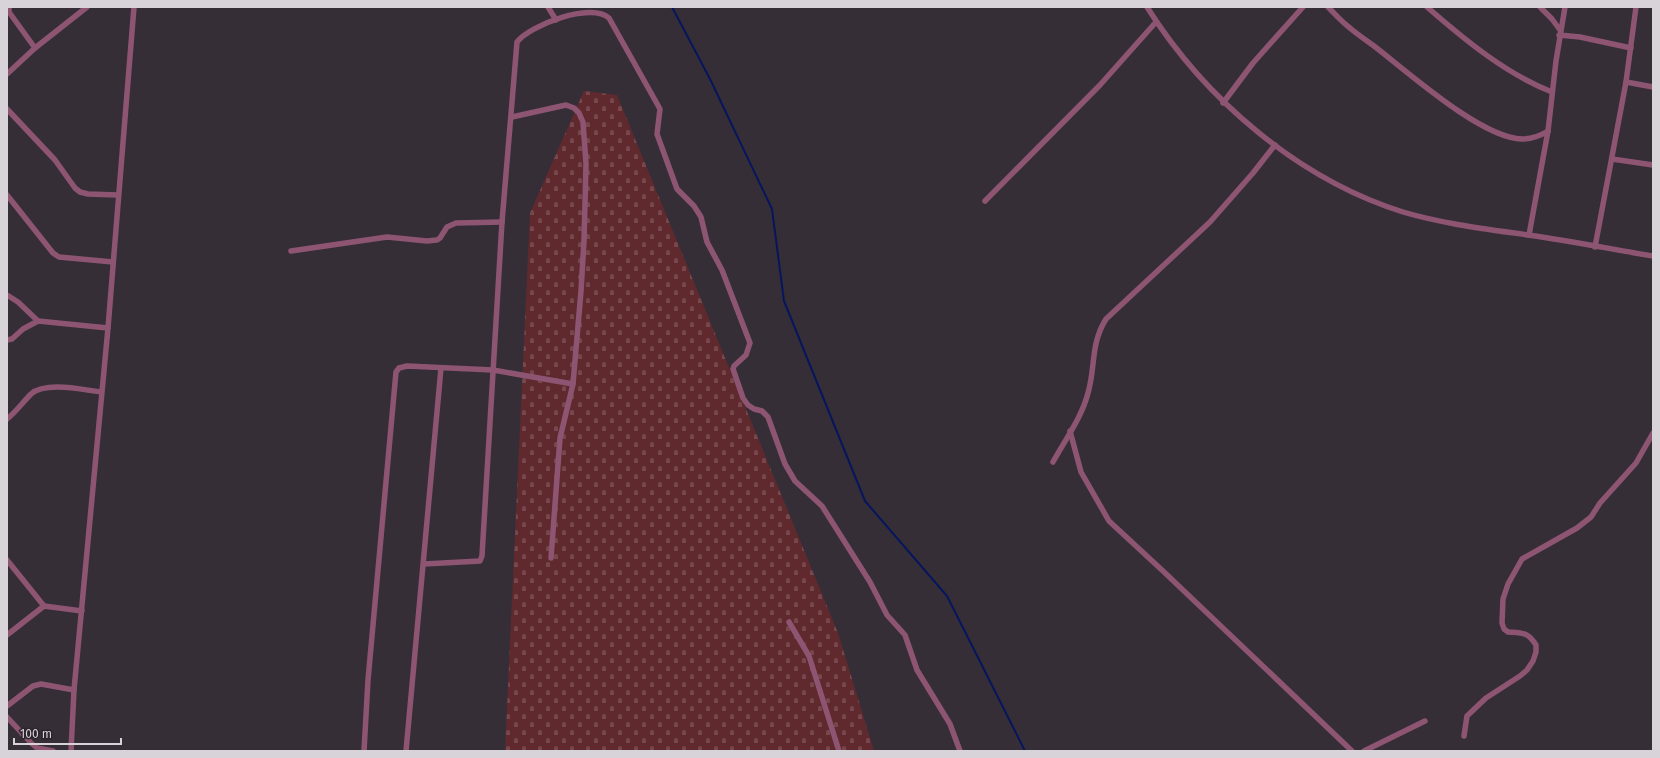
<svg xmlns="http://www.w3.org/2000/svg" width="1660" height="758" viewBox="0 0 1660 758" font-family="'Fira Sans',sans-serif">
<defs>
<pattern id="cemetery-stones" width="16" height="16" patternUnits="userSpaceOnUse"><rect width="16" height="16" fill="#60292e"/><path d="M2 7V4a2 2 0 0 1 4 0v3zM10 15v-3a2 2 0 0 1 4 0v3z" fill="#76474c"/></pattern>
</defs>
<rect width="100%" height="100%" fill="#362e37"/>
<path fill="url(#cemetery-stones)" d="M584 91 617 95 838 633 874 751H505L530 213Z"/>
<g fill="none" stroke-linecap="round" stroke-linejoin="round">
<path stroke="#06165e" stroke-width="2" d="M672 7 710 79 772 209 784 301 865 501 947 596 1025 751"/>
<g stroke="#8e5572" stroke-width="5.5">
<path d="M9 7V12L35 48"/>
<path d="M548 7 556 20"/>
<path d="M1147 7C1205 99 1298 179 1403 212 1444 224 1486 229 1528 235 1570 241 1611 249 1653 256"/>
<path d="M1328 7C1335 14 1342 22 1350 28 1358 35 1366 40 1374 46 1408 72 1481 138 1522 139 1532 139 1540 136 1548 131"/>
<path d="M1427 7C1465 40 1506 74 1552 92"/>
<path d="M1540 7 1552 19 1560 30"/>
<path d="M1559 35 1580 37 1631 48"/>
<path d="M7 74 35 48 87 7"/>
<path d="M1626 82 1653 87"/>
<path d="M1223 103 1253 63 1303 7"/>
<path d="M7 109 55 160 75 188 80 192 88 194 118 195"/>
<path d="M512 117 566 105 574 108 579 113 583 122 586 164 584 241 581 291 573 384 560 438 551 558"/>
<path d="M1612 159 1653 165"/>
<path d="M7 195 53 253 59 257 113 262"/>
<path d="M985 201 1100 85 1156 22"/>
<path d="M1529 235 1548 131 1556 61 1565 7"/>
<path d="M1595 247 1626 82 1636 7"/>
<path d="M291 251 387 237 427 241 437 240 440 238 447 227 456 223 502 222"/>
<path d="M7 295 18 302 38 321"/>
<path d="M7 340 12 339 23 329 38 321 108 328"/>
<path d="M7 419C16 412 23 402 31 394 46 381 83 390 101 392"/>
<path d="M1070 431 1081 472 1109 521 1163 571 1352 751"/>
<path d="M1053 462C1065 440 1082 417 1088 393 1096 365 1090 345 1106 319L1210 222 1253 173 1275 145"/>
<path d="M7 560 44 606 82 611"/>
<path d="M424 564 480 561 482 556 502 222 517 42C530 25 591 2 609 18L660 109 657 134 677 189 694 206 701 217 707 242 722 270 750 343 746 355 734 366 733 369 743 398 748 405 754 409 762 411 768 417 785 464 795 481 822 506 870 582 887 615 905 635 917 670 950 724 960 751"/>
<path d="M789 622 809 656 839 751"/>
<path d="M7 635 44 606"/>
<path d="M7 706 33 686 41 684 74 690"/>
<path d="M7 717 31 743 37 748 53 751"/>
<path d="M1464 736 1467 716 1486 698 1520 676 1527 670 1533 661 1536 652V645C1528 632 1523 633 1508 632L1504 629 1502 623 1503 599 1508 584 1522 559 1577 528 1591 517 1600 503 1636 463 1653 433"/>
<path d="M71 751 74 690 108 328 134 7"/>
<path d="M364 751 368 680 396 372 399 368 407 366 493 370 573 384"/>
<path d="M406 751 441 368"/>
<path d="M1364 751 1425 721"/>
</g>
</g>
<rect width="1660" height="758" fill="none" stroke="#d8d3d9" stroke-width="16"/>
<path d="M14 738v6h107v-6" fill="none" stroke="#d8d3d9" stroke-width="2"/>
<text x="20" y="738" font-size="12" fill="#d8d3d9" stroke="#2c242d" stroke-width="3" paint-order="stroke">100 m</text>
</svg>
